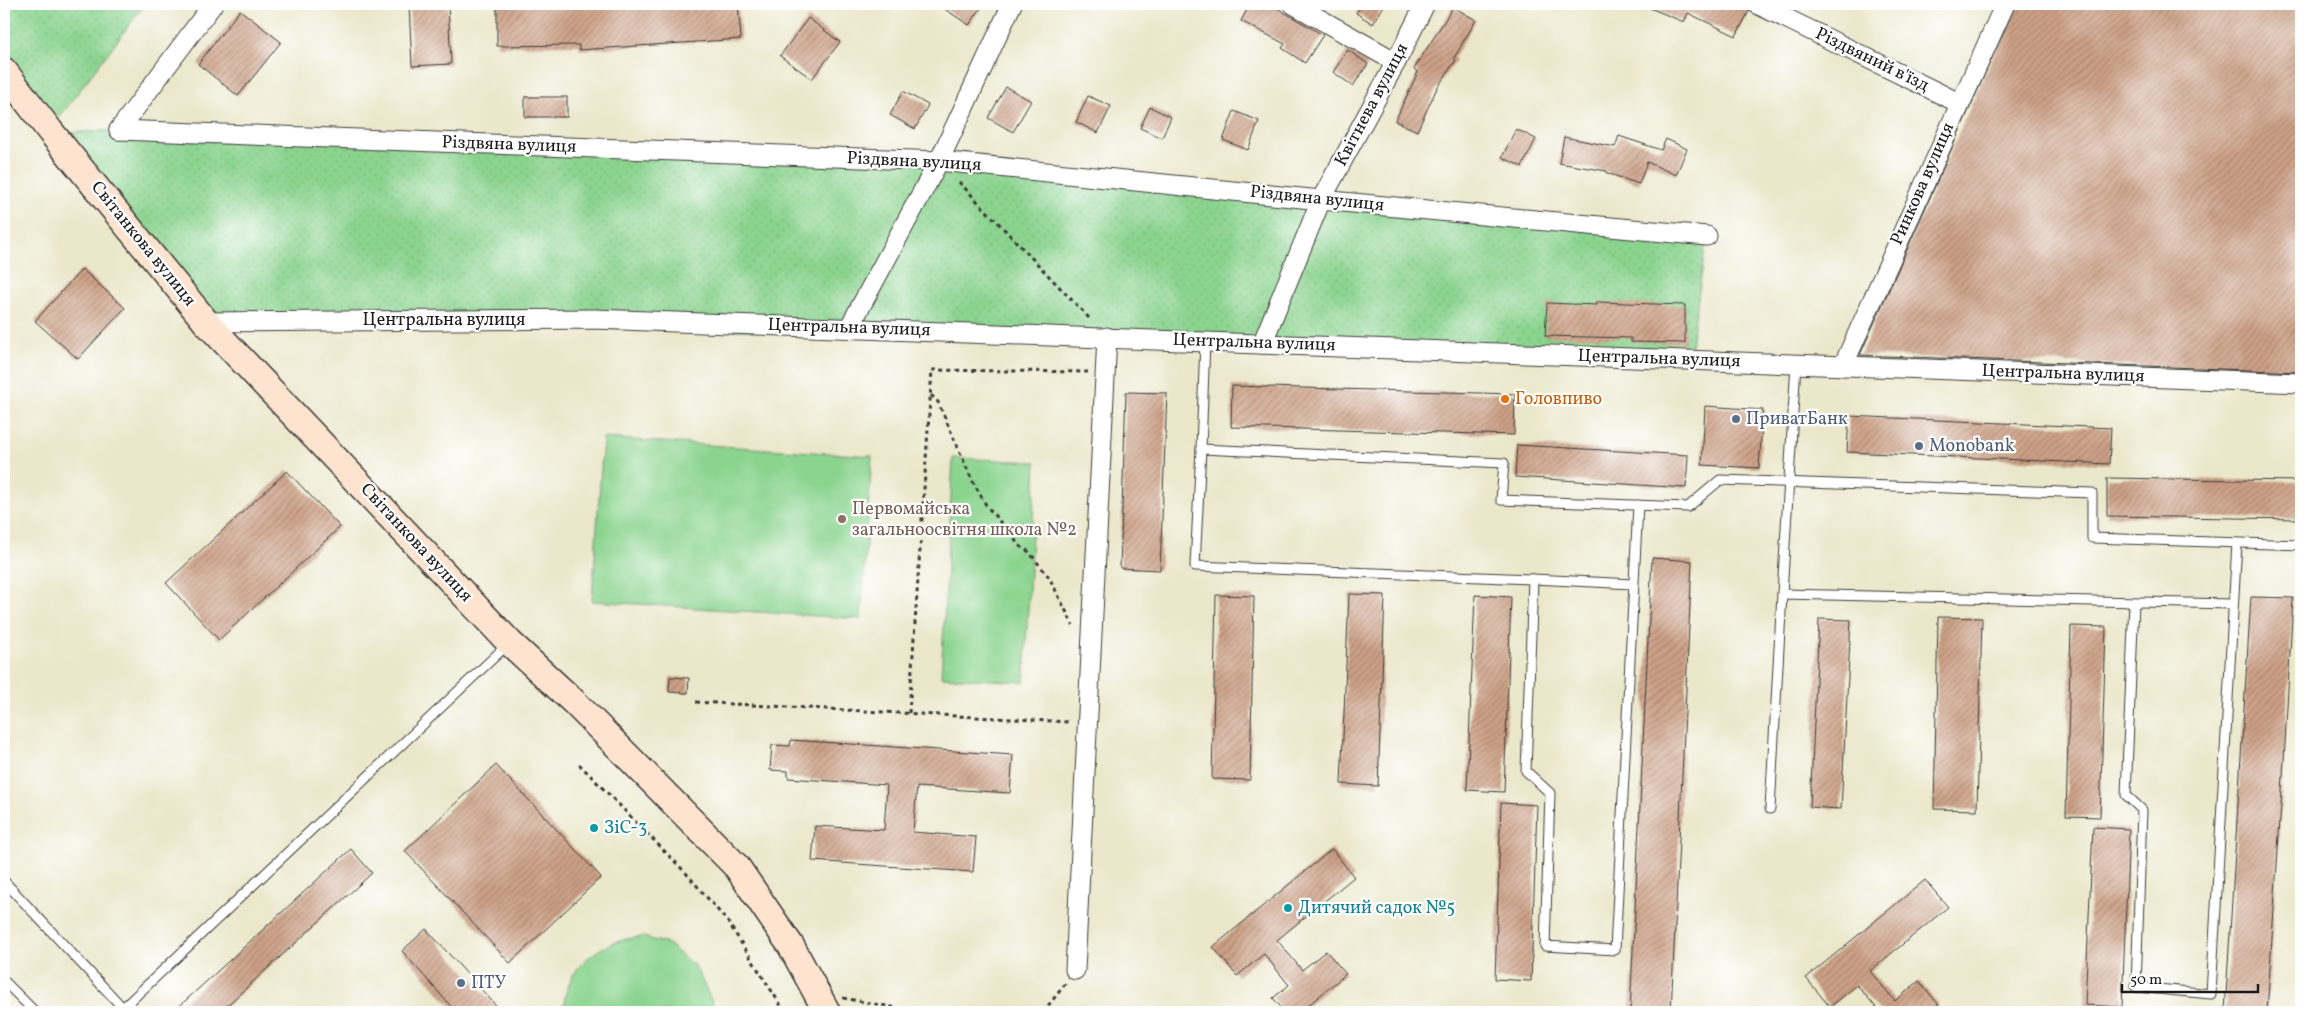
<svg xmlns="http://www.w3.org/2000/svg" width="2305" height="1016" viewBox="0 0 2305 1016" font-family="Vollkorn,serif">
<defs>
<pattern id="grass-dots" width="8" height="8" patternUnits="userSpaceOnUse" patternTransform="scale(1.25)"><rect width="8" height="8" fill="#8bd48f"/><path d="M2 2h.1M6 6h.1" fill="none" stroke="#77b57b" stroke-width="1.8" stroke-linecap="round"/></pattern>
<pattern id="building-hatch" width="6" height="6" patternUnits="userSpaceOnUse" patternTransform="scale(1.25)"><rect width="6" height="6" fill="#cda186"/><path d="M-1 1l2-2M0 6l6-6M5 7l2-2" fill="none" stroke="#a6826d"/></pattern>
</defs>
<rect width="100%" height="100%" fill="#fff"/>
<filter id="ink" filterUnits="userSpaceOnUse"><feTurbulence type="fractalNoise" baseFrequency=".02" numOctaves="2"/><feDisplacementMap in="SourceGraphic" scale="10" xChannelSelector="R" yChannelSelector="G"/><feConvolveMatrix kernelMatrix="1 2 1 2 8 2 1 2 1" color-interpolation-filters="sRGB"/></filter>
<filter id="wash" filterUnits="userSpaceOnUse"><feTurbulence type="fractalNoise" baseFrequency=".0096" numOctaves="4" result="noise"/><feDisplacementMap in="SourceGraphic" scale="20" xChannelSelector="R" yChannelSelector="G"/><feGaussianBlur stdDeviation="1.12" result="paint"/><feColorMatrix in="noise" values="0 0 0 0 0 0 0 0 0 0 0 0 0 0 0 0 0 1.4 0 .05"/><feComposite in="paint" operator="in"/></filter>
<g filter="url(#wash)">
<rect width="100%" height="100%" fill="#ebe7cb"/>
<g fill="url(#grass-dots)" stroke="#547856">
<path d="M4 4H145L55 123 4 59Z"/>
<path d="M119 130 939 161 1707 236 1689 360 1107 337 209 321 60 133Z"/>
</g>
<g fill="#8bd48f" stroke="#547856">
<path d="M603 438 872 456 861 619 592 601Z"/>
<path d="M953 458 1036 462 1024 682 941 677Z"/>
<path d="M643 937 668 944 695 966 717 1012H564C562 967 602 939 643 937Z"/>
</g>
<g id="blocks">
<g fill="url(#building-hatch)">
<path d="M448 4 451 64 412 66 409 5Z"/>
<path d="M497 4H738L741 39 579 50V45L497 46Z"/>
<path d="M937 4H984L969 25Z"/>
<path d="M1250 4H1270L1323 35 1305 63 1282 48 1285 44 1241 21Z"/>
<path d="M1362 4H1385L1373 24 1356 13Z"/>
<path d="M1640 4H1746L1749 11 1736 36 1688 13 1684 22Z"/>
<path d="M2016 4H2301V372L1860 355Z"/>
<path d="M1453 7 1476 20 1454 58 1456 60 1437 88 1417 131 1395 121 1418 72 1414 69Z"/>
<path d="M240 10 281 42 238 96 198 64Z"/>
<path d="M808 18 840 42 812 79 780 56Z"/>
<path d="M1348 50 1368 64 1353 86 1333 72Z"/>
<path d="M1006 87 1031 101 1013 132 988 118Z"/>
<path d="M903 91 928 105 915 129 890 115Z"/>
<path d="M1088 96 1111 106 1098 133 1076 122Z"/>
<rect x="525" y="97" width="42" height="20"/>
<path d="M1150 107 1171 117 1162 138 1140 128Z"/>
<path d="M1234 111 1259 121 1248 150 1223 140Z"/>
<path d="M1516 129 1536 139 1522 167 1502 157Z"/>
<path d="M1619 136 1661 150 1666 139 1687 149 1676 175 1647 162 1639 184 1607 173V171L1559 163 1564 137 1615 147Z"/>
<path d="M82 269 125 308 78 359 35 321Z"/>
<path d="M1597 302 1685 305V343L1631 342V338L1545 336 1547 303 1597 305Z"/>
<path d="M1232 386 1515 394 1514 435 1231 427Z"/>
<path d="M1126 392 1167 393 1160 570 1120 568Z"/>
<path d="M1705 406 1763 410 1759 468 1702 465Z"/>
<path d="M1849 416 2111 428 2109 464 1847 452Z"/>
<path d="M1517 445 1688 455 1686 488 1515 477Z"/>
<path d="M287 471 340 527 219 640 166 583Z"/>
<path d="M2107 478 2301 481 2300 519 2107 516Z"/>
<path d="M1652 558 1692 561 1671 1012H1630Z"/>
<path d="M1349 594 1385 595 1378 786 1341 784Z"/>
<path d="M1216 595 1254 596 1250 780 1212 779Z"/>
<path d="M1475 595 1511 597 1504 792 1467 790Z"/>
<path d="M2251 597 2293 598 2284 761 2267 1012H2225Z"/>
<path d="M1938 617 1982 618 1977 810 1934 809Z"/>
<path d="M1819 619 1851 620 1841 809 1810 807Z"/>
<path d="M2071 626 2106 627 2100 817 2066 816Z"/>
<path d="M670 677 689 678 688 693 669 692Z"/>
<path d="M791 740 1013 755 1010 793 917 787 913 832 976 837 973 872 812 861 815 826 884 830 887 785 788 778V771L770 770 772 745 790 746Z"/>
<path d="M496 765 601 877 510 963 405 851Z"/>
<path d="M1501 803 1537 805 1531 981 1495 979Z"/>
<path d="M2093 827 2129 829 2122 1007 2085 1005Z"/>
<path d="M351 849 372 873 220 1012H173Z"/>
<path d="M1332 849 1354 877 1277 940 1302 970 1326 951 1346 974 1300 1012H1285L1273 998 1289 985 1264 954 1237 976 1213 947Z"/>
<path d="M1925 880 1948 907 1870 971 1895 1001 1919 981 1939 1005 1931 1012H1880L1857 985 1830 1007 1806 978Z"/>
<path d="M426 929 502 1012H456L402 951Z"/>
</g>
</g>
</g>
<g filter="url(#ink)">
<use href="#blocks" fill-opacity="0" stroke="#3b3a36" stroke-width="1"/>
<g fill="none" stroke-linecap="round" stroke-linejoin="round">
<g stroke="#3b3a36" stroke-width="11">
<g id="lane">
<path d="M1205 341 1201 449 1504 463 1501 500 1688 507 1720 480 2092 493V538L2301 545"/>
<path d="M1796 364 1782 594 2233 604"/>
<path d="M1201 449 1195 566 1533 579"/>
<path d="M1633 584 1533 579 1526 771 1550 793 1545 946 1615 950 1638 505"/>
<path d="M2134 602 2126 795 2142 810 2136 987 2211 994 2237 543"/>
<path d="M1770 809 1782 594"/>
<path d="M4 881 123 1008 118 1012"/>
<path d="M4 981 35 1012"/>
<path d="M126 1012 123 1008 507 645"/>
</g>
</g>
<g stroke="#3b3a36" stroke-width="21">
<g id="street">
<path d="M1293 4 1396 62"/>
<path d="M1757 4 1959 103"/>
<path d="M119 130 939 161 1321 200 1707 236"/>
<path d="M119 130 213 4"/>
<path d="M206 322 594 319 2301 383"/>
<path d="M849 328 939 161 1012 4"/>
<path d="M1262 344 1321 200 1396 62 1425 4"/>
<path d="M1843 366 2005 4"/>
<path d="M1075 970 1107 337"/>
</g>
</g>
<g stroke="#3b3a36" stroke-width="29">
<path id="secondary" d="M4 71 50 131 206 322 510 643 575 703 737 867 791 946 827 1012"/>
</g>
<g stroke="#3b3a36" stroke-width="3" stroke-dasharray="4 4" stroke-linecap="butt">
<path d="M959 182 1091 320"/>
<path d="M931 395 938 402 972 480 986 505 1020 546 1028 551 1049 577 1073 625"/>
<path d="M696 702 1069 722"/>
<path d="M909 713 932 370 1088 372"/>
<path d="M579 764 686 873 728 922 785 1012"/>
<path d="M843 998 918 1012"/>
<path d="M1043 1012 1066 983"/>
</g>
<use href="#lane" stroke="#fff" stroke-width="9"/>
<use href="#street" stroke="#fff" stroke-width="19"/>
<use href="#secondary" stroke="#fde4d0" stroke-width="26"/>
</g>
</g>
<circle fill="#e8710a" stroke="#fff" stroke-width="2" cx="1505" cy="399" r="5"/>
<g fill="#5c6f8a" stroke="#fff" stroke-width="2">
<circle cx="1736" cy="419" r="5"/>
<circle cx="1919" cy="446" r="5"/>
<circle cx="461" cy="983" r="5"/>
</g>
<circle fill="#8d6e63" stroke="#fff" stroke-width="2" cx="842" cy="519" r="5"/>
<g fill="#0f9aa8" stroke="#fff" stroke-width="2">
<circle cx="594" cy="828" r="5"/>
<circle cx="1288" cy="908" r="5"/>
</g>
<g text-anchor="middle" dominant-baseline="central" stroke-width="4.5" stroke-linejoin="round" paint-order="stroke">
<g font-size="18" fill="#1c1c1c" stroke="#fff">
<text transform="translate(1872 60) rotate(26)">Різдвяний в'їзд</text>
<text transform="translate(1372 105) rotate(-62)">Квітнева вулиця</text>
<text transform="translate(509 145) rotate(2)">Різдвяна вулиця</text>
<text transform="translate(914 162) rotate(3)">Різдвяна вулиця</text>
<text transform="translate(1923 184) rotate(-66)">Ринкова вулиця</text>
<text transform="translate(1317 199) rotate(6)">Різдвяна вулиця</text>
<text transform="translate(143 244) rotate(51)">Світанкова вулиця</text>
<text x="444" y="320">Центральна вулиця</text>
<text transform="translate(849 328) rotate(2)">Центральна вулиця</text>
<text transform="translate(1254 343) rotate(2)">Центральна вулиця</text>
<text transform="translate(1659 359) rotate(2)">Центральна вулиця</text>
<text transform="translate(2063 374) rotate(2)">Центральна вулиця</text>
<text transform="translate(416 543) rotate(47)">Світанкова вулиця</text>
</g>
<g font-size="18" fill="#c56008" stroke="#fff" text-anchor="start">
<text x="1515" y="399">Головпиво</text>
</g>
<g font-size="18" fill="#4e5e75" stroke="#fff" text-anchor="start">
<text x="1746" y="419">ПриватБанк</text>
<text x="1929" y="446">Monobank</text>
<text x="471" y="983">ПТУ</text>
</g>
<g font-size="18" fill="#785e54" stroke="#fff" text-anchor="start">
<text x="852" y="509">Первомайська<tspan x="852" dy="21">загальноосвітня школа №2</tspan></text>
</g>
<g font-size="18" fill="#0d838f" stroke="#fff" text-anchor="start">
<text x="604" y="828">ЗіС-3</text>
<text x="1298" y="908">Дитячий садок №5</text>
</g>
</g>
<rect width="2305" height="1016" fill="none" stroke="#fff" stroke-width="20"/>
<path d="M2122 984v8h136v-8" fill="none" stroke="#1c1c1c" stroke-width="2.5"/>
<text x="2130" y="984" font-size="15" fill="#1c1c1c" stroke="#ffffff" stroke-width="4" paint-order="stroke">50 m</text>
</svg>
